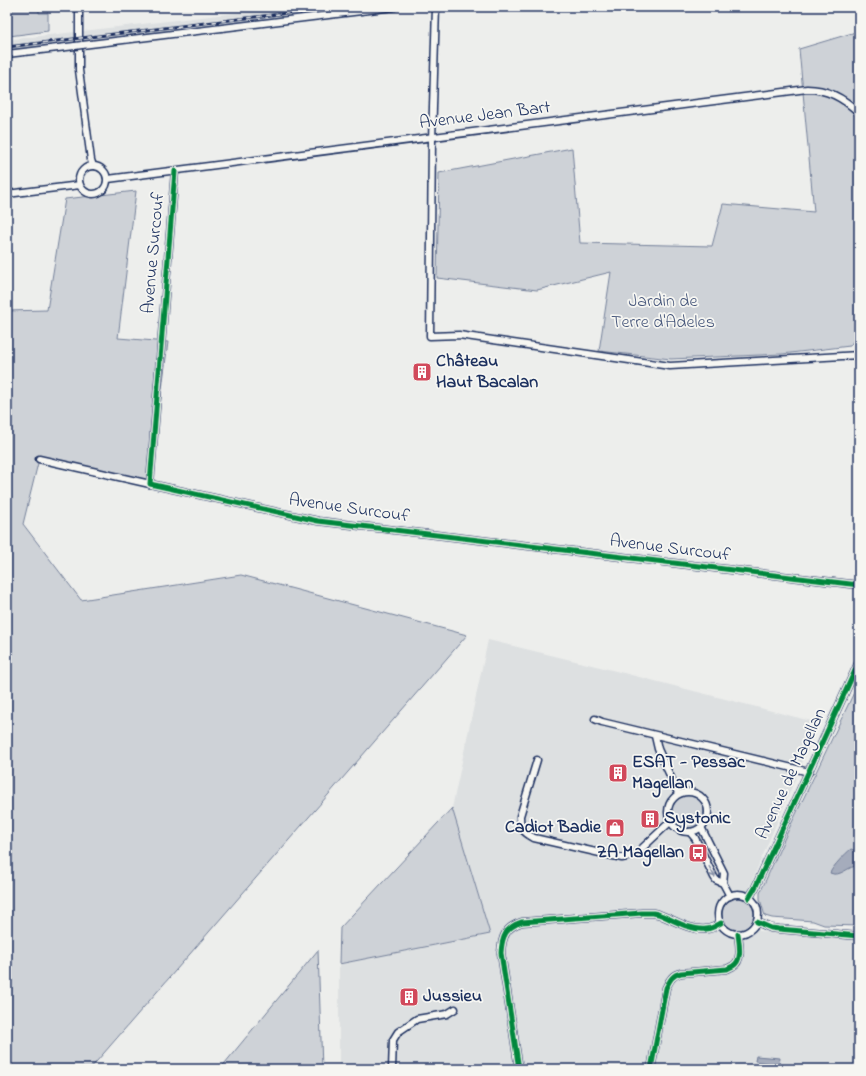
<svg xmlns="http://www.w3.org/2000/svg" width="866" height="1076" viewBox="0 0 866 1076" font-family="'Indie Flower',sans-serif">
<rect width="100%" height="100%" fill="#edeeec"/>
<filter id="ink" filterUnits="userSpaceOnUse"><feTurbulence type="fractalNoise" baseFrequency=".025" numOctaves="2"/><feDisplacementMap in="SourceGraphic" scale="8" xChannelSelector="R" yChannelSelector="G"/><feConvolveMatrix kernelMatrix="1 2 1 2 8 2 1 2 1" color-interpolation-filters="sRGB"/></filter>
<g filter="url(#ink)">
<g fill="#dde0e1">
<path d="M286 7H364L7 51V40Z"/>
<path d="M488 640 604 668 819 723 749 888 759 931 859 939V1069H339V964L490 934 452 808Z"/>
</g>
<g fill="#ced2d7" stroke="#74809a">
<path d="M9 7H39V13H48V31L9 36Z"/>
<path d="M859 31V332L850 346 782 354 671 359 599 351 611 272 537 290 437 278 439 173 572 148 580 243 712 246 723 204 814 212 799 49Z"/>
<path d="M136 191 118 338 168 342 150 484 39 459 23 524 81 600 241 575 467 635 90 1069H7V311L47 310 65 199Z"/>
<path d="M859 682V926L824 925 813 921 772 918 765 916 760 899V893L787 833Z"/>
<circle cx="687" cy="811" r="17"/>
<path d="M452 808 490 934 339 964 340 928Z"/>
<circle cx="738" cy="914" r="16"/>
<path d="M318 950 322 1069H220Z"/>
</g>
<g fill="#a5acbc" stroke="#6e7a96">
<path d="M851 849 854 850C859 855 859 860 859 866 848 865 841 878 830 873 833 866 845 854 851 849Z"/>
<path d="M756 1056 780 1058 779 1065 755 1061Z"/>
</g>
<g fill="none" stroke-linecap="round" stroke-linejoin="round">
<g stroke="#1b2f5e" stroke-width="9">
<g id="minor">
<path d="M79 7V70L91 160 93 166"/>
<path d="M436 7 432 140 430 336 459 335 670 366 859 355"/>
<path d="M82 45 394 7"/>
<path d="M7 54 75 46"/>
<circle cx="93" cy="180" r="14"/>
<path d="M175 171 150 484 318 521 859 585"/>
<path d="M108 179 807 89C828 89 844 98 859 113"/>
<path d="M7 194 80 185"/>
<path d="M39 459 150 484"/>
<path d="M595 719 602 722 809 772"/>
<path d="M655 736 658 749 678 793"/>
<path d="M537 760 520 816C520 829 523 832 534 838L622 858C628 857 632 856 638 852L670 822"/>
<circle cx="688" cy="812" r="20"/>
<path d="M701 827 724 873 723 883"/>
<path d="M690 832 695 838 714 877 716 880 723 883 730 896"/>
<circle cx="738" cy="914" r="20"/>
<path d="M749 898 755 888 859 662"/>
<path d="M757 922 771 928 779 929 859 936"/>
<path d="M392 1069 393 1040 398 1032 417 1019 447 1014 455 1009"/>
<path d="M519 1069 501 953C502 936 506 927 522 922L642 913H653L658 914C672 919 690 931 706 929 712 929 717 925 721 923"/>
<path d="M651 1069 666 988C670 980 672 975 681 973L727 969C729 968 731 967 733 966 743 960 739 943 738 934"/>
</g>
</g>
<use href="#minor" stroke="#f6f6f2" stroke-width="6"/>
<g stroke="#1b2f5e" stroke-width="3">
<path id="rail" d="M7 47 337 7"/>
</g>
<use href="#rail" stroke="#f6f6f2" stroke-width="1.5" stroke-dasharray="4.5" stroke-linecap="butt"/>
<g stroke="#1b2f5e" stroke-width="9" stroke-linecap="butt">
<path id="minor-bridge" d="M75 46 82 45"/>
</g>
<use href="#minor-bridge" stroke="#f6f6f2" stroke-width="6"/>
<g stroke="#f6f6f2" stroke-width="8">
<g id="cycleway">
<path d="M175 171 150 484 318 521 859 585"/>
<path d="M749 898 755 888 859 662"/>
<path d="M757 922 771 928 779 929 859 936"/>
<path d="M519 1069 501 953C502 936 506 927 522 922L642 913H653L658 914C672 919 690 931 706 929 712 929 717 925 721 923"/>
<path d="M651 1069 666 988C670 980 672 975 681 973L727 969C729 968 731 967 733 966 743 960 739 943 738 934"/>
</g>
</g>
<use href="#cycleway" stroke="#00873e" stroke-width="5"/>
</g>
<defs><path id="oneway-shaft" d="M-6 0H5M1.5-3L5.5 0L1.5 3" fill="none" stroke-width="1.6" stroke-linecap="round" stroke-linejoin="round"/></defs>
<use stroke="#8892a8" href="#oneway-shaft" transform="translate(712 872) rotate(62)"/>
</g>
<defs>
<g id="building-square" transform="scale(1)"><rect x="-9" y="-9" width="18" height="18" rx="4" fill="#d1495b" stroke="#f6f6f2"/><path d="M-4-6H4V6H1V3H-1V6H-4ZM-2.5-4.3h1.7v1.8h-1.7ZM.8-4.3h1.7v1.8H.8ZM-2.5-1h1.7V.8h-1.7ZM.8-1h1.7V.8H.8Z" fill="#fff"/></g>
<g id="shop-square" transform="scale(1)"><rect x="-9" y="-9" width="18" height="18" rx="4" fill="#d1495b" stroke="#f6f6f2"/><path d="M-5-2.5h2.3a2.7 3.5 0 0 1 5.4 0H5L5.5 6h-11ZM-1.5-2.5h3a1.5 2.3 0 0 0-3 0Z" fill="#fff"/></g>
<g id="bus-square" transform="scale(1)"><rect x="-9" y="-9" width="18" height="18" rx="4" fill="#d1495b" stroke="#f6f6f2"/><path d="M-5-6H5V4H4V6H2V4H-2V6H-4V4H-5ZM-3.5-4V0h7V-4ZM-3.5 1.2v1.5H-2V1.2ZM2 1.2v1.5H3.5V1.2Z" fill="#fff"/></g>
</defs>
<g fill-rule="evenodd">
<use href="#building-square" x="422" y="372"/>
<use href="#building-square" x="618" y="773"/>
<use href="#building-square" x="650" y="819"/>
<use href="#shop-square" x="615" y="828"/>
<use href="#bus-square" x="698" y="853"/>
<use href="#building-square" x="409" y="997"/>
</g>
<g text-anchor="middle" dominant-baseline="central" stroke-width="3.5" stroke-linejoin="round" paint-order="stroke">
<g font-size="18" fill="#1b2f5e" stroke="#f6f6f2">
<text transform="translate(485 116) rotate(-7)">Avenue Jean Bart</text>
<text transform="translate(154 253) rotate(-85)">Avenue Surcouf</text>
<text transform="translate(349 509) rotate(8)">Avenue Surcouf</text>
<text transform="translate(670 549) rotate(7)">Avenue Surcouf</text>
<text transform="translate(792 774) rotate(-65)">Avenue de Magellan</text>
</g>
<g font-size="18" fill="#48587c" stroke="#f6f6f2">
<text x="663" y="302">Jardin de<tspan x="663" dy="21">Terre d'Adeles</tspan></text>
</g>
<g font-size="18" font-weight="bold" fill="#1b2f5e" stroke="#f6f6f2" text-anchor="start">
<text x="436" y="362">Château<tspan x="436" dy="21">Haut Bacalan</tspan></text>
<text x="632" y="763">ESAT - Pessac<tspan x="632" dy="21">Magellan</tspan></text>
<text x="664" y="819">Systonic</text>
<text x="601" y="828" text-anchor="end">Cadiot Badie</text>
<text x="684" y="853" text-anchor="end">ZA Magellan</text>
<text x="423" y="997">Jussieu</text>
</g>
</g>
<rect width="866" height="1076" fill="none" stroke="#f6f6f2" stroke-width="24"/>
<rect x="12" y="12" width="842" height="1052" fill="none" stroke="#1b2f5e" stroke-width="1.5" filter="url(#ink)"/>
</svg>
